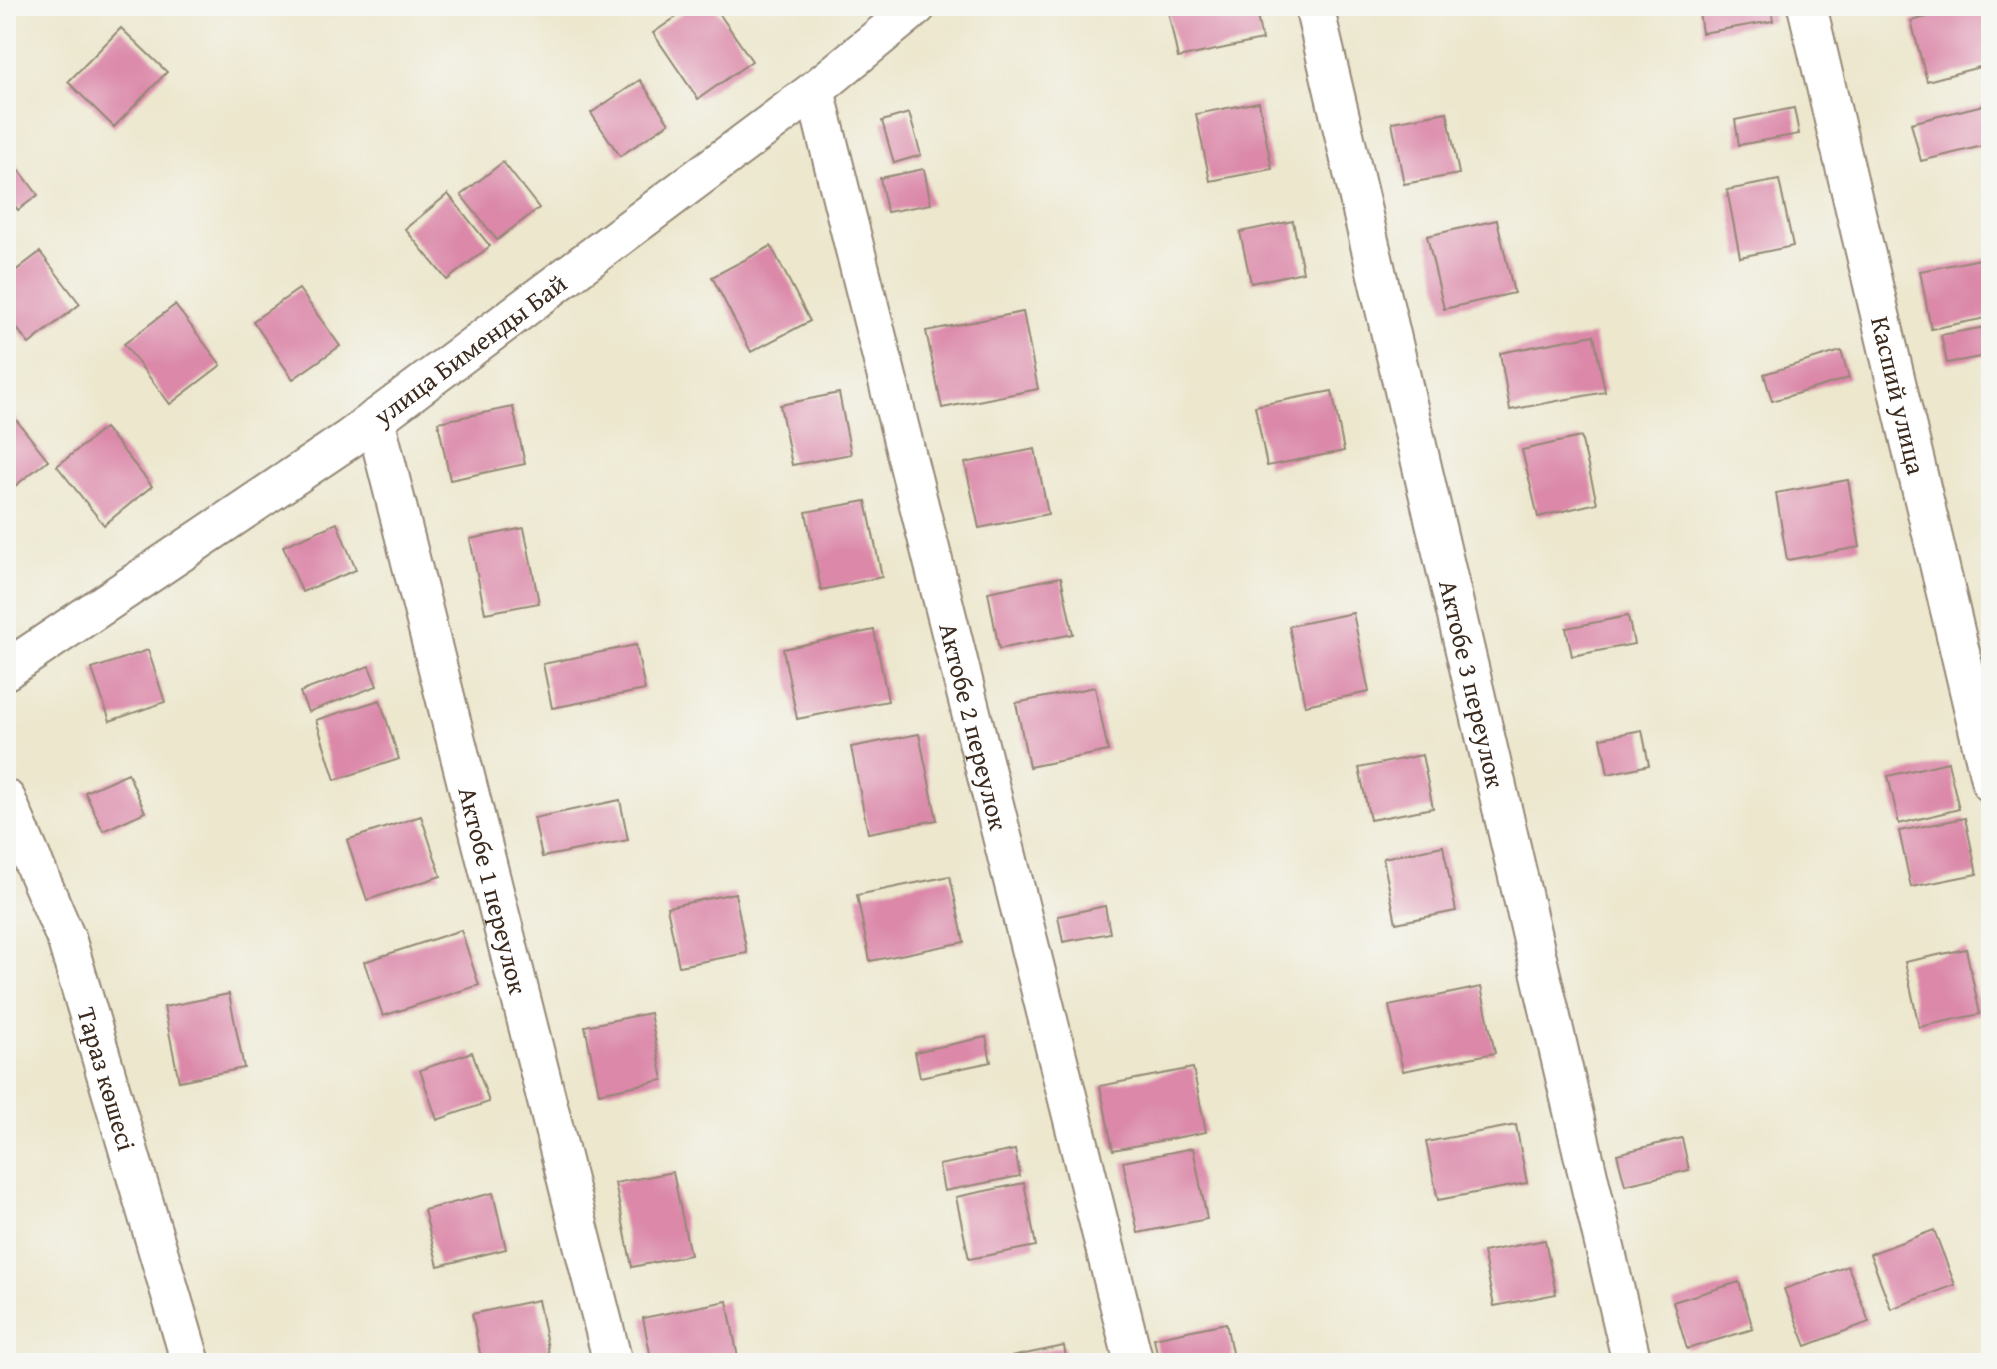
<svg xmlns="http://www.w3.org/2000/svg" width="1997" height="1369" viewBox="0 0 1997 1369" font-family="'Gentium Book Plus',serif">
<rect width="100%" height="100%" fill="#f6f6f2"/>
<filter id="ink" filterUnits="userSpaceOnUse"><feTurbulence type="fractalNoise" baseFrequency=".0125" numOctaves="2"/><feDisplacementMap in="SourceGraphic" scale="16" xChannelSelector="R" yChannelSelector="G"/><feConvolveMatrix kernelMatrix="1 2 1 2 8 2 1 2 1" color-interpolation-filters="sRGB"/></filter>
<filter id="wash" filterUnits="userSpaceOnUse"><feTurbulence type="fractalNoise" baseFrequency=".006" numOctaves="4" result="noise"/><feDisplacementMap in="SourceGraphic" scale="32" xChannelSelector="R" yChannelSelector="G"/><feGaussianBlur stdDeviation="1.8" result="paint"/><feColorMatrix in="noise" values="0 0 0 0 0 0 0 0 0 0 0 0 0 0 0 0 0 1.4 0 .05"/><feComposite in="paint" operator="in"/></filter>
<g filter="url(#wash)">
<rect width="100%" height="100%" fill="#ece7cd"/>
<g id="blocks">
<g fill="#db88a9">
<path d="M692 6H714L752 61 698 99 653 33Z"/>
<path d="M1167 6H1255L1262 40 1178 58Z"/>
<path d="M1698 6H1771L1773 21 1702 33Z"/>
<path d="M1969 6H1981L1991 44V64L1927 81 1911 21Z"/>
<path d="M121 28 167 72 114 127 68 82Z"/>
<path d="M640 80 669 123 620 156 591 113Z"/>
<path d="M1259 102 1272 169 1210 181 1196 114Z"/>
<path d="M1991 103V144L1921 161 1911 123Z"/>
<path d="M1794 108 1799 134 1739 145 1735 120Z"/>
<path d="M1447 112 1459 174 1404 184 1392 122Z"/>
<path d="M909 113 921 155 894 163 882 121Z"/>
<path d="M6 152 38 195 18 210 6 194Z"/>
<path d="M503 162 539 208 497 240 461 195Z"/>
<path d="M924 169 931 204 887 212 880 178Z"/>
<path d="M1779 180 1793 246 1740 257 1727 190Z"/>
<path d="M448 194 490 246 447 280 405 229Z"/>
<path d="M1497 220 1514 293 1444 309 1427 236Z"/>
<path d="M1293 221 1303 272 1251 283 1240 232Z"/>
<path d="M771 246 810 321 751 352 712 277Z"/>
<path d="M40 252 80 304 29 344 6 314V278Z"/>
<path d="M1991 257V317L1931 329 1920 271Z"/>
<path d="M299 289 340 346 293 379 253 321Z"/>
<path d="M175 305 221 365 170 404 124 344Z"/>
<path d="M1023 312 1038 389 942 408 926 331Z"/>
<path d="M1991 326V355L1947 363 1941 335Z"/>
<path d="M1594 335 1605 392 1510 410 1500 353Z"/>
<path d="M1841 351 1849 378 1772 401 1764 374Z"/>
<path d="M1332 391 1344 451 1267 466 1255 406Z"/>
<path d="M839 393 851 454 792 465 780 405Z"/>
<path d="M6 407 48 460 6 493Z"/>
<path d="M513 407 525 464 450 480 438 422Z"/>
<path d="M105 428 152 486 104 525 57 466Z"/>
<path d="M1581 437 1597 503 1538 517 1522 450Z"/>
<path d="M1035 449 1048 514 979 528 965 463Z"/>
<path d="M1848 480 1860 547 1787 560 1776 493Z"/>
<path d="M866 501 882 577 821 590 806 512Z"/>
<path d="M337 523 356 570 302 592 283 546Z"/>
<path d="M524 528 539 603 485 613 470 539Z"/>
<path d="M1061 577 1073 634 999 649 988 592Z"/>
<path d="M1353 613 1369 692 1305 705 1289 626Z"/>
<path d="M1628 616 1634 644 1572 656 1566 628Z"/>
<path d="M874 630 888 701 797 719 783 649Z"/>
<path d="M636 645 645 690 552 708 543 664Z"/>
<path d="M148 650 165 702 110 721 92 669Z"/>
<path d="M369 666 377 686 308 712 300 692Z"/>
<path d="M1095 687 1108 751 1029 767 1016 703Z"/>
<path d="M380 700 399 759 335 780 316 720Z"/>
<path d="M1642 730 1649 765 1608 774 1601 738Z"/>
<path d="M919 734 937 820 868 833 851 747Z"/>
<path d="M1422 755 1433 808 1370 820 1359 768Z"/>
<path d="M1948 762 1959 809 1899 824 1888 776Z"/>
<path d="M128 773 145 812 103 831 85 792Z"/>
<path d="M620 800 628 840 542 857 534 818Z"/>
<path d="M421 816 441 876 367 900 347 840Z"/>
<path d="M1965 818 1977 874 1911 887 1899 831Z"/>
<path d="M1443 846 1456 911 1396 923 1383 858Z"/>
<path d="M950 876 964 942 870 961 857 895Z"/>
<path d="M735 893 747 953 679 966 667 907Z"/>
<path d="M1105 906 1110 933 1063 942 1058 916Z"/>
<path d="M461 930 479 985 383 1016 364 962Z"/>
<path d="M1966 949 1980 1014 1919 1027 1905 962Z"/>
<path d="M1481 987 1495 1053 1403 1071 1389 1006Z"/>
<path d="M229 994 244 1068 179 1081 164 1007Z"/>
<path d="M650 1013 663 1080 599 1093 585 1026Z"/>
<path d="M986 1037 991 1062 920 1077 915 1052Z"/>
<path d="M472 1052 489 1102 437 1120 420 1070Z"/>
<path d="M1193 1068 1206 1132 1113 1150 1100 1086Z"/>
<path d="M1516 1125 1527 1183 1438 1200 1426 1142Z"/>
<path d="M1682 1138 1689 1170 1625 1185 1617 1154Z"/>
<path d="M1193 1148 1207 1219 1138 1233 1123 1162Z"/>
<path d="M1015 1150 1020 1176 944 1191 939 1165Z"/>
<path d="M673 1172 690 1255 632 1267 615 1183Z"/>
<path d="M1024 1183 1036 1246 969 1259 956 1197Z"/>
<path d="M493 1193 506 1249 438 1266 424 1210Z"/>
<path d="M1934 1230 1955 1285 1891 1309 1870 1254Z"/>
<path d="M1545 1240 1556 1294 1494 1306 1483 1252Z"/>
<path d="M1848 1266 1869 1322 1806 1346 1784 1289Z"/>
<path d="M1739 1282 1753 1329 1687 1349 1673 1302Z"/>
<path d="M538 1300 551 1363H482L472 1314Z"/>
<path d="M727 1301 739 1363H652L643 1318Z"/>
<path d="M1226 1323 1234 1363H1159L1154 1338Z"/>
<path d="M1064 1346 1067 1363H987L986 1362Z"/>
</g>
</g>
</g>
<g filter="url(#ink)">
<use href="#blocks" fill-opacity="0" stroke="#948876" stroke-width="2"/>
<g fill="none" stroke-linecap="round" stroke-linejoin="round">
<g stroke="#948876" stroke-width="42">
<g id="minor">
<path id="s1" d="M1314 6 1632 1363"/>
<path id="s2" d="M1807 6 1991 783"/>
<path id="s3" d="M815 90 1134 1363"/>
<path id="s4" d="M375 419 613 1363"/>
<path id="s5" d="M6 670 349 439 815 90 917 6"/>
<path id="s6" d="M6 799 67 941 191 1363"/>
</g>
</g>
<use href="#minor" stroke="#fff" stroke-width="38"/>
</g>
</g>
<g text-anchor="middle" dominant-baseline="central" stroke-width="6" stroke-linejoin="round" paint-order="stroke">
<g font-size="26" fill="#3b2a1e" stroke="#f6f6f2">
<text stroke="none"><textPath href="#s5" startOffset="564">улица Бименды Бай</textPath></text>
<text stroke="none"><textPath href="#s2" startOffset="400">Каспий улица</textPath></text>
<text stroke="none"><textPath href="#s1" startOffset="696">Актобе 3 переулок</textPath></text>
<text stroke="none"><textPath href="#s3" startOffset="656">Актобе 2 переулок</textPath></text>
<text stroke="none"><textPath href="#s4" startOffset="486">Актобе 1 переулок</textPath></text>
<text stroke="none"><textPath href="#s6" startOffset="298">Тараз көшесі</textPath></text>
</g>
</g>
<rect width="1997" height="1369" fill="none" stroke="#f6f6f2" stroke-width="32"/>
</svg>
